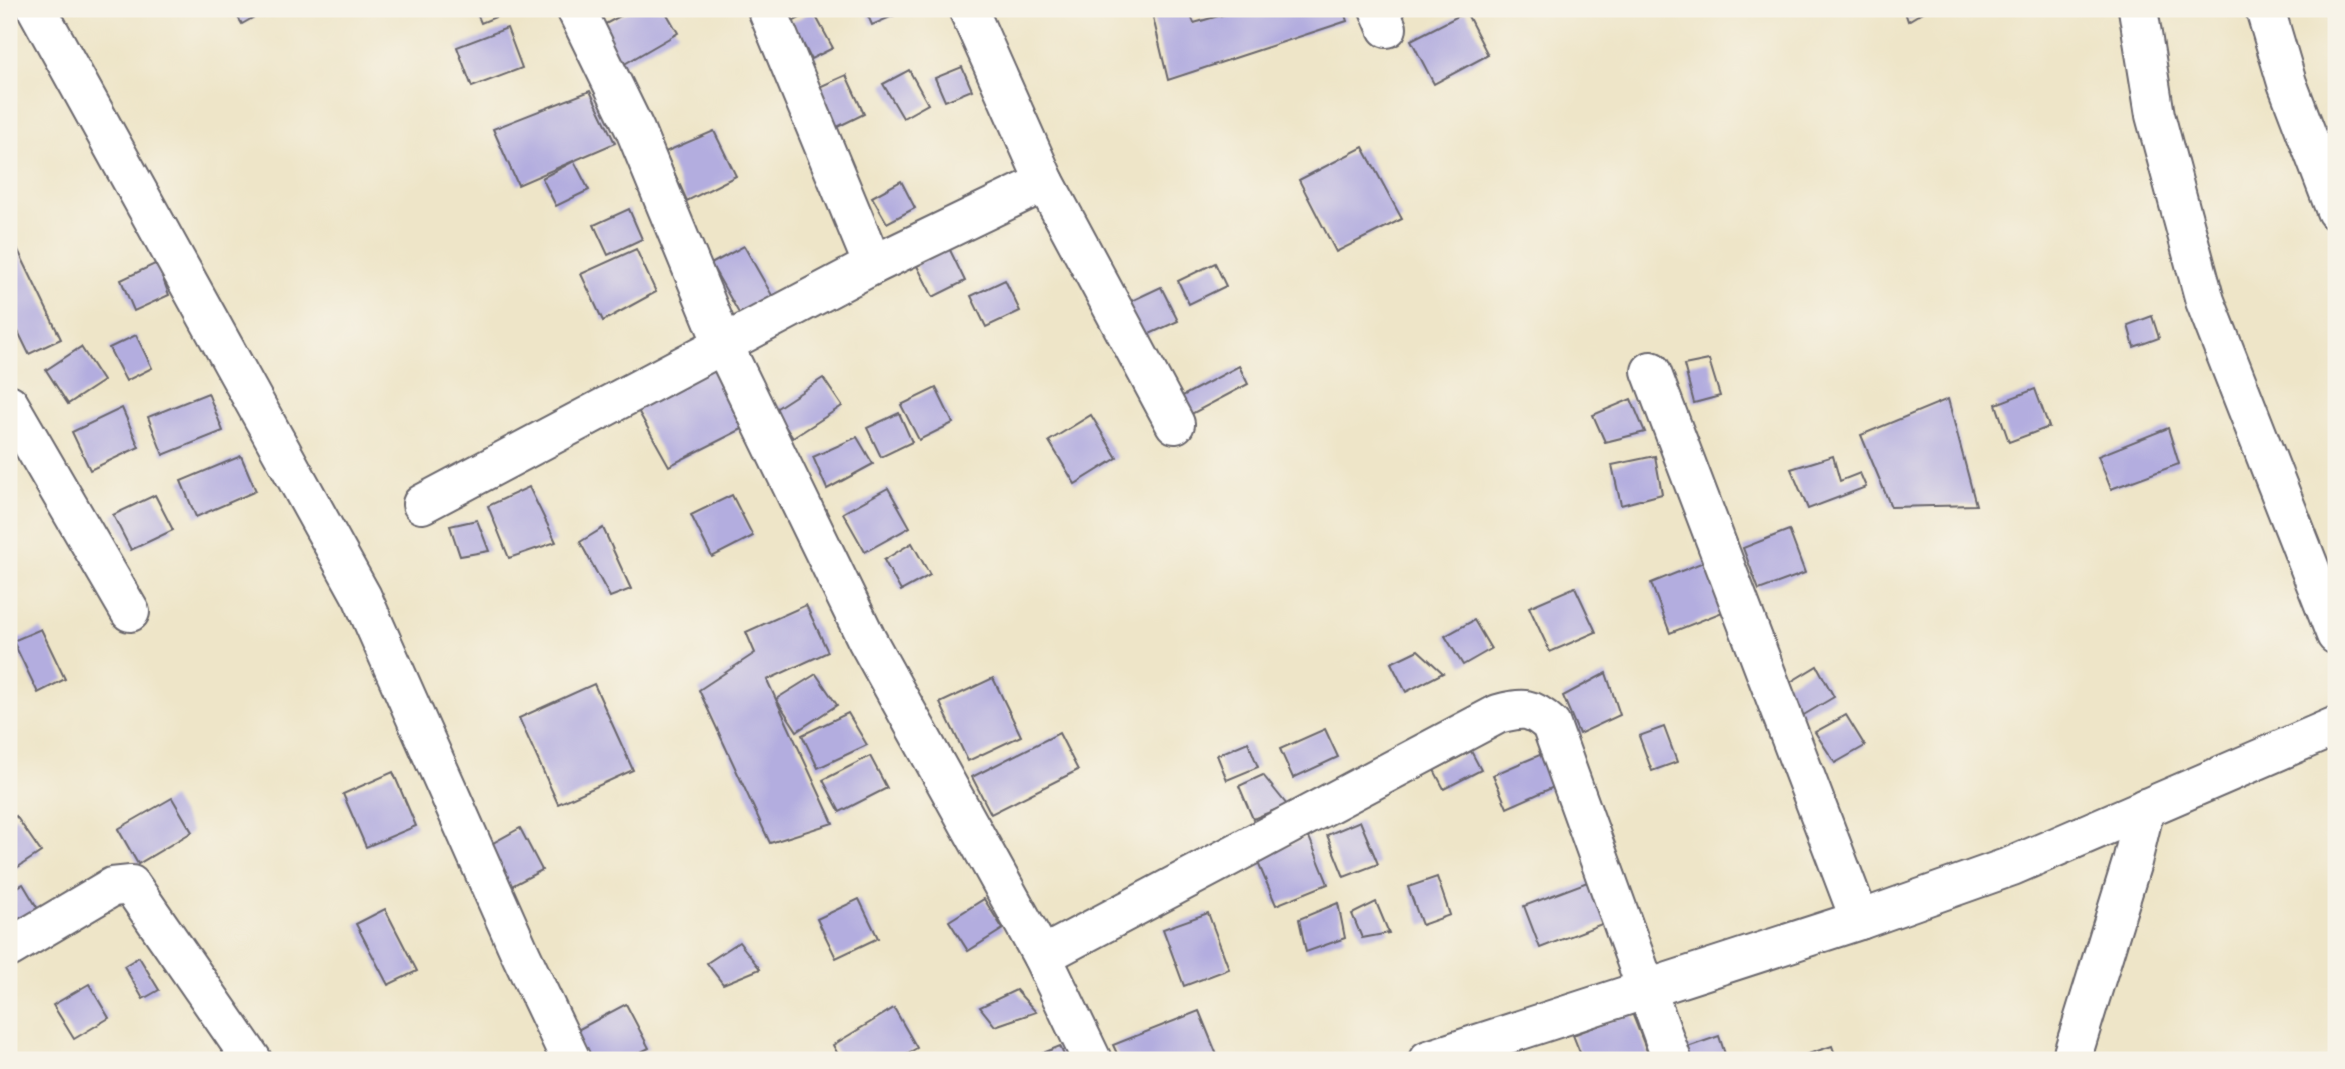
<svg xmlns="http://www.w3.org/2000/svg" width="2345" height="1069" viewBox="0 0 2345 1069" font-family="'Playpen Sans',sans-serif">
<rect width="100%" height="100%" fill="#f7f3e8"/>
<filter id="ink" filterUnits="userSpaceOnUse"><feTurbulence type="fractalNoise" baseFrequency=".0143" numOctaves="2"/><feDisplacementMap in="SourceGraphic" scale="14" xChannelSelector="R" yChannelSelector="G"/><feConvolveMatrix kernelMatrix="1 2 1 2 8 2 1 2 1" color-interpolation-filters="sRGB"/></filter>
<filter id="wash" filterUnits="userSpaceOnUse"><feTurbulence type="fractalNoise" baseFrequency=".00686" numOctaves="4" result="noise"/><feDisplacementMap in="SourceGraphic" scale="28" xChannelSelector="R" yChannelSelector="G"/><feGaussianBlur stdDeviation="1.57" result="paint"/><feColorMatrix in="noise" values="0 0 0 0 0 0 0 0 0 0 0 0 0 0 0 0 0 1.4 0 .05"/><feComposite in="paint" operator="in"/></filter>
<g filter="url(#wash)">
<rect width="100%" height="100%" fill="#eee5c8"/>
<g id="blocks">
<g fill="#b3addf">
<path d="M233 9H268L242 24Z"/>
<path d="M475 9H509L510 11 481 23Z"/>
<path d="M633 9H664L678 33 614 70 598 28Z"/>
<path d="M865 9H892L895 15 872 25Z"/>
<path d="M1151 9H1188L1194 23 1243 9H1343L1347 21 1168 80Z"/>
<path d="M1904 9H1928L1908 21Z"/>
<path d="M813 11 833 48 811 59 792 22Z"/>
<path d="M1466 12 1488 55 1434 84 1411 40Z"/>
<path d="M507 28 522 68 472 87 457 47Z"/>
<path d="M962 67 972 90 945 101 935 78Z"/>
<path d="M909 70 928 104 903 118 883 84Z"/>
<path d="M846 75 864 114 831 130 817 88Z"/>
<path d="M590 91 615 143 518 185 493 129Z"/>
<path d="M714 131 736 176 687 201 665 152Z"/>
<path d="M1363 147 1402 219 1336 252 1299 180Z"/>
<path d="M574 161 589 190 556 206 542 178Z"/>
<path d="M901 181 915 208 887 223 872 197Z"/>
<path d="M629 209 642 239 608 255 594 225Z"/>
<path d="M744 246 773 297 740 315 711 264Z"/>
<path d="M17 248 61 339 29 354 9 313V252Z"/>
<path d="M949 248 965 281 933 297 916 264Z"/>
<path d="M636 249 656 292 603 321 581 274Z"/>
<path d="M157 263 169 295 134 311 121 280Z"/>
<path d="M1215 263 1226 286 1189 304 1178 281Z"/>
<path d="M1005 280 1020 311 986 327 971 296Z"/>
<path d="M1161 287 1178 321 1141 338 1125 304Z"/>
<path d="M2152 316 2159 338 2134 347 2128 325Z"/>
<path d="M136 335 152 368 126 381 109 348Z"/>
<path d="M81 347 103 381 68 404 46 370Z"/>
<path d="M1709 360 1720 396 1694 403 1684 365Z"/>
<path d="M715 361 748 426 669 466 636 407Z"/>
<path d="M1239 366 1248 384 1184 418 1175 400Z"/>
<path d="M823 378 842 406 793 438 774 410Z"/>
<path d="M936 388 953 423 919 440 901 405Z"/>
<path d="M2035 389 2049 427 2009 442 1996 404Z"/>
<path d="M208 393 223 431 163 455 148 417Z"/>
<path d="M1631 399 1645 432 1605 442 1593 415Z"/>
<path d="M1948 399 1976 505 1891 507 1861 435Z"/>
<path d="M122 408 139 447 90 470 72 432Z"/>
<path d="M899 413 912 442 881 457 867 428Z"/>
<path d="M1091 415 1117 458 1075 484 1049 441Z"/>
<path d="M2168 428 2179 464 2111 489 2098 456Z"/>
<path d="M857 437 873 464 827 489 813 457Z"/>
<path d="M241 456 256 491 196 517 181 481Z"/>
<path d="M1655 456 1662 494 1621 505 1612 465Z"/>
<path d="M1833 456 1840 481 1860 473 1866 487 1808 509 1791 469Z"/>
<path d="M529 487 556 542 509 558 488 506Z"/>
<path d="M888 488 910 527 865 552 843 513Z"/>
<path d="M155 495 173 530 131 550 113 515Z"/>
<path d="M732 495 753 536 712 557 691 515Z"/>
<path d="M477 520 489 551 460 556 450 526Z"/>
<path d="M603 528 631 589 610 597 580 542Z"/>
<path d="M1789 530 1805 573 1759 590 1743 548Z"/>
<path d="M912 543 930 575 901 591 884 560Z"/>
<path d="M1706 561 1725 611 1670 633 1651 583Z"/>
<path d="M1575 587 1596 632 1550 652 1529 607Z"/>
<path d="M806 605 828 652 767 680 833 823 770 843 699 690 755 653 746 632Z"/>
<path d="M1474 620 1491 649 1463 665 1445 636Z"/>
<path d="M41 629 65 679 38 693 13 641Z"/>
<path d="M1418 650 1443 673 1406 692 1391 663Z"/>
<path d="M1817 666 1834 697 1802 716 1784 686Z"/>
<path d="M1606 673 1620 715 1579 734 1563 696Z"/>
<path d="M816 674 837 705 797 731 776 699Z"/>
<path d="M993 678 1021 736 968 761 940 703Z"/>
<path d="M594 684 633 770 558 804 519 718Z"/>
<path d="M848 713 867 745 818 768 802 735Z"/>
<path d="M1846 715 1865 746 1835 763 1815 732Z"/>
<path d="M1664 727 1677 762 1652 771 1639 736Z"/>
<path d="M1325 729 1338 757 1293 778 1280 749Z"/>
<path d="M1059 733 1078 770 991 814 972 777Z"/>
<path d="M1248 742 1258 767 1227 780 1217 755Z"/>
<path d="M1471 751 1481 770 1444 789 1434 770Z"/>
<path d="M1542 754 1556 786 1507 808 1493 775Z"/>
<path d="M870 756 887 788 840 812 823 780Z"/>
<path d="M393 772 416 826 366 847 343 794Z"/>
<path d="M1263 775 1287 805 1253 819 1239 786Z"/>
<path d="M172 798 192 832 138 864 118 829Z"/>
<path d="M16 816 41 852 9 873V821Z"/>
<path d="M1360 821 1378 864 1344 877 1327 835Z"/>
<path d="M520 828 542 870 508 888 486 847Z"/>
<path d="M1309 837 1328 884 1276 905 1256 858Z"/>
<path d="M1437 877 1450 915 1422 925 1408 887Z"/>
<path d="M1590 881 1607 922 1540 948 1524 906Z"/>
<path d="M23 884 41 914 14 930 9 921V892Z"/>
<path d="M859 899 878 938 836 958 817 919Z"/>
<path d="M984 899 1003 929 968 951 949 921Z"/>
<path d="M1376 902 1389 933 1362 938 1352 914Z"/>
<path d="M1338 903 1345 938 1306 952 1299 919Z"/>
<path d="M385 909 417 971 388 985 356 924Z"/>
<path d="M1208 913 1229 969 1184 986 1163 929Z"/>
<path d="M739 942 760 969 723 984 707 963Z"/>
<path d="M139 957 159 990 143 999 124 966Z"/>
<path d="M89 984 109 1018 74 1039 53 1005Z"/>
<path d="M1016 990 1036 1012 995 1026 980 1007Z"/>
<path d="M626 1004 649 1048 625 1060H586L572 1033Z"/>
<path d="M894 1008 917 1048 896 1060H841L833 1045Z"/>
<path d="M1199 1011 1219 1060H1120L1113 1045Z"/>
<path d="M1632 1013 1650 1059 1583 1060 1573 1035Z"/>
<path d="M1719 1036 1727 1060H1682L1679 1050Z"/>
<path d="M1060 1046 1066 1060H1026Z"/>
<path d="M1832 1046 1837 1060H1804L1802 1056Z"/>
</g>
</g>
</g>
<g filter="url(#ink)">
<use href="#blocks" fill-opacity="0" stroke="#69666c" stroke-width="2"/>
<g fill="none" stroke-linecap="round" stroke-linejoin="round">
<g stroke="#69666c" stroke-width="42">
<g id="street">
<path d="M37 9 362 597 521 955 571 1060"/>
<path d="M576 9 635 130 723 344 867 640 1042 956 1092 1060"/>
<path d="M767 9 873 265"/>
<path d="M968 9 1045 182 1175 424"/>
<path d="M1379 9 1387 28"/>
<path d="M2138 9 2155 115 2205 301 2336 635"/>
<path d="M2265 9 2287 83 2336 211"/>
<path d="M1651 371 1860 920"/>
<path d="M9 404 130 612"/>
<path d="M422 504 873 265 1045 182"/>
<path d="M9 948 112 887 131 885 252 1060"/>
<path d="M1042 956 1498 714C1523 707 1532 707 1551 725L1672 1060"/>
<path d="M1428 1060 1860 920 2012 866 2336 726"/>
<path d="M2071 1060 2132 862 2145 808"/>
</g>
</g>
<use href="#street" stroke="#fff" stroke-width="38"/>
</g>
</g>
<rect width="2345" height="1069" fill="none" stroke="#f7f3e8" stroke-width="35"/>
</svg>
